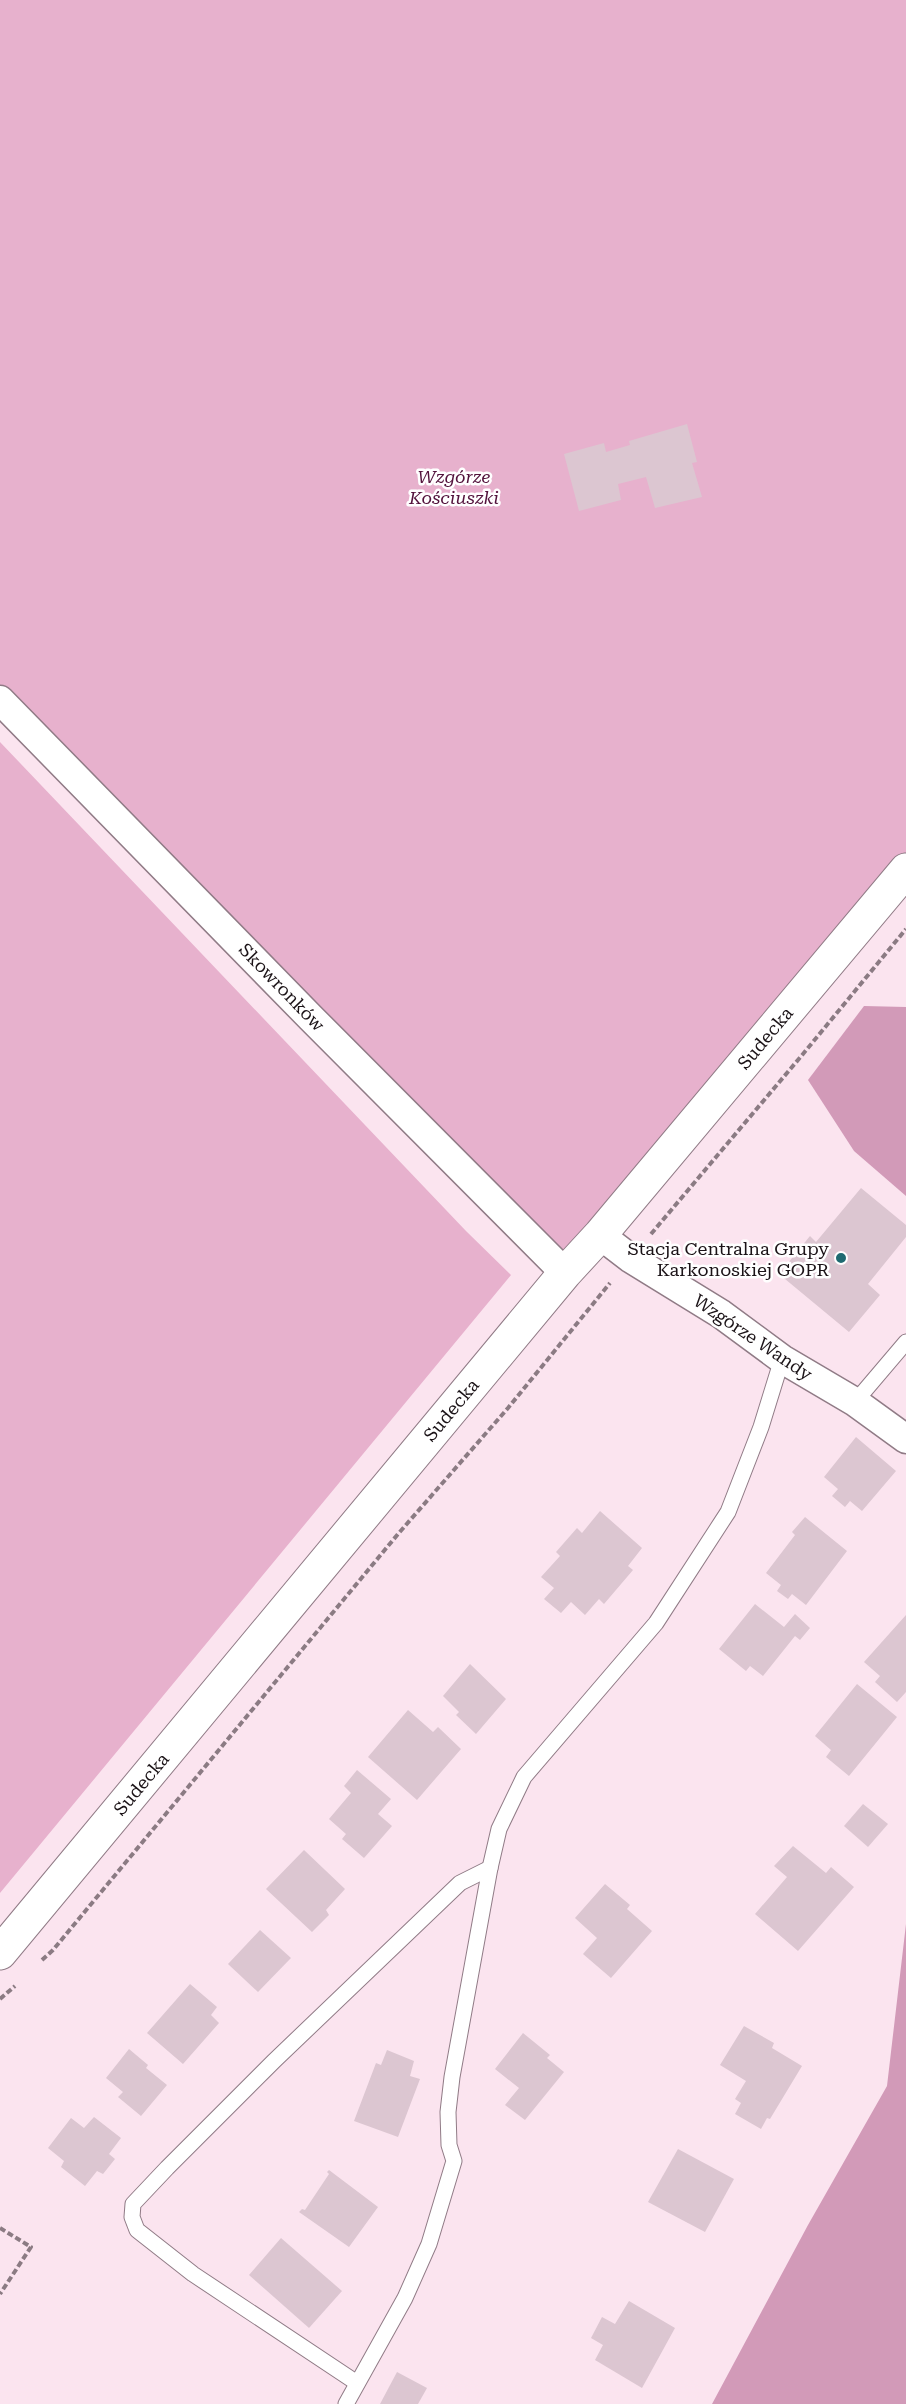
<svg xmlns="http://www.w3.org/2000/svg" width="906" height="2404" viewBox="0 0 906 2404" font-family="'Roboto Serif',serif">
<rect width="100%" height="100%" fill="#fbe4ef"/>
<g fill="#e7b1cd">
<path d="M0 0H906V870L565 1273 0 700Z"/>
<path d="M0 742 466 1231 511 1275 0 1893Z"/>
</g>
<g fill="#d29ab8">
<path d="M864 1006 906 1007V1196L854 1151 808 1080Z"/>
<path d="M906 1924V2404H712L808 2225 887 2086Z"/>
</g>
<g fill="#dcc6d1">
<path d="M687 424 697 462 692 463 702 497 655 508 646 477 618 484 621 500 579 511 564 454 604 443 606 452 630 445 629 441Z"/>
<path d="M861 1188 906 1225V1237L868 1284 880 1295 849 1332 779 1274 810 1236 816 1242Z"/>
<path d="M856 1437 896 1471 862 1511 850 1501 845 1507 832 1496 838 1489 824 1477Z"/>
<path d="M600 1511 642 1548 628 1566 633 1570 604 1604 599 1599 585 1615 571 1602 561 1613 544 1599 554 1588 541 1577 560 1556 556 1552 577 1528 582 1533Z"/>
<path d="M805 1517 847 1551 806 1605 792 1594 788 1599 777 1591 781 1585 766 1573 795 1535 792 1532Z"/>
<path d="M755 1604 784 1627 795 1614 810 1628 800 1640 795 1636 763 1676 750 1666 746 1671 719 1649Z"/>
<path d="M906 1615V1692L897 1702 875 1682 880 1676 864 1662Z"/>
<path d="M470 1664 506 1699 476 1734 456 1715 459 1712 443 1696Z"/>
<path d="M857 1684 897 1717 849 1776 826 1757 831 1750 815 1736Z"/>
<path d="M408 1710 433 1732 438 1727 461 1749 417 1800 368 1757Z"/>
<path d="M357 1770 391 1799 378 1814 392 1826 364 1858 342 1839 346 1834 329 1819 351 1793 344 1786Z"/>
<path d="M863 1804 888 1824 868 1847 844 1826Z"/>
<path d="M793 1846 826 1873 831 1867 854 1887 798 1951 755 1914 787 1877 774 1866Z"/>
<path d="M304 1850 345 1889 326 1910 329 1915 312 1932 266 1889Z"/>
<path d="M605 1884 630 1905 627 1909 652 1931 611 1978 583 1954 597 1938 575 1918Z"/>
<path d="M260 1930 291 1958 258 1992 228 1964Z"/>
<path d="M190 1984 217 2007 211 2015 219 2023 183 2064 147 2033Z"/>
<path d="M744 2026 774 2043 772 2048 802 2066 770 2119 767 2118 761 2129 735 2114 741 2103 735 2099 746 2081 720 2065Z"/>
<path d="M523 2033 550 2055 547 2058 564 2072 525 2120 505 2105 519 2088 495 2069Z"/>
<path d="M129 2049 148 2065 146 2068 167 2085 141 2116 118 2097 123 2092 106 2078Z"/>
<path d="M387 2050 414 2061 410 2076 420 2079 398 2137 354 2121 376 2063 381 2065Z"/>
<path d="M94 2117 121 2138 109 2154 115 2159 103 2174 97 2171 85 2186 61 2167 64 2161 48 2148 71 2118 84 2128Z"/>
<path d="M678 2149 734 2179 705 2232 648 2202Z"/>
<path d="M329 2170 378 2207 349 2247 299 2212 302 2209 305 2210 329 2174 327 2172Z"/>
<path d="M281 2238 342 2291 309 2328 249 2275Z"/>
<path d="M629 2301 675 2328 642 2388 595 2360 603 2345 591 2338 602 2317 615 2324Z"/>
<path d="M397 2372 427 2388 418 2404H380Z"/>
</g>
<g fill="none" stroke-linecap="round" stroke-linejoin="round">
<g stroke="#907b86" stroke-width="17">
<g id="service">
<path d="M855 1402 906 1342"/>
<path d="M357 2383 193 2274 137 2230 132 2217 133 2204 167 2168 274 2061 460 1883 490 1868"/>
<path d="M346 2404 405 2298 429 2244 454 2161 449 2145 448 2112 452 2077 490 1868 499 1829 524 1777 656 1623 728 1512 761 1427 782 1359"/>
</g>
</g>
<g stroke="#907b86" stroke-width="31">
<g id="minor">
<path d="M0 700 311 1018 565 1273"/>
<path d="M600 1235 630 1258 721 1314 782 1359 855 1402 906 1439"/>
</g>
</g>
<g stroke="#907b86" stroke-width="35">
<path id="tertiary" d="M0 1953 565 1273 600 1235 906 870"/>
</g>
<g stroke="#8b7b83" stroke-width="4" stroke-dasharray="6 3" stroke-linecap="butt">
<path d="M651 1234 803 1054 906 929"/>
<path d="M42 1960 53 1950 398 1534 508 1408 610 1283"/>
<path d="M0 1999 15 1986"/>
<path d="M0 2228 31 2247 0 2294"/>
</g>
<use href="#service" stroke="#fff" stroke-width="15"/>
<use href="#minor" stroke="#fff" stroke-width="28"/>
<use href="#tertiary" stroke="#fff" stroke-width="33"/>
</g>
<circle fill="#1e6a71" stroke="#fff" stroke-width="2" cx="841" cy="1258" r="6"/>
<g text-anchor="middle" dominant-baseline="central" stroke-width="5" stroke-linejoin="round" paint-order="stroke">
<g font-size="18" font-style="italic" fill="#53123c" stroke="#fff">
<text x="454" y="476">Wzgórze<tspan x="454" dy="21">Kościuszki</tspan></text>
</g>
<g font-size="18" fill="#1b1317" stroke="#fff">
<text transform="translate(282 987) rotate(46)">Skowronków</text>
<text transform="translate(765 1038) rotate(-50)">Sudecka</text>
<text transform="translate(753 1337) rotate(34)">Wzgórze Wandy</text>
<text transform="translate(451 1410) rotate(-50)">Sudecka</text>
<text transform="translate(141 1784) rotate(-50)">Sudecka</text>
</g>
<g font-size="18" fill="#1b1317" stroke="#fff" text-anchor="end">
<text x="829" y="1248">Stacja Centralna Grupy<tspan x="829" dy="21">Karkonoskiej GOPR</tspan></text>
</g>
</g>
</svg>
